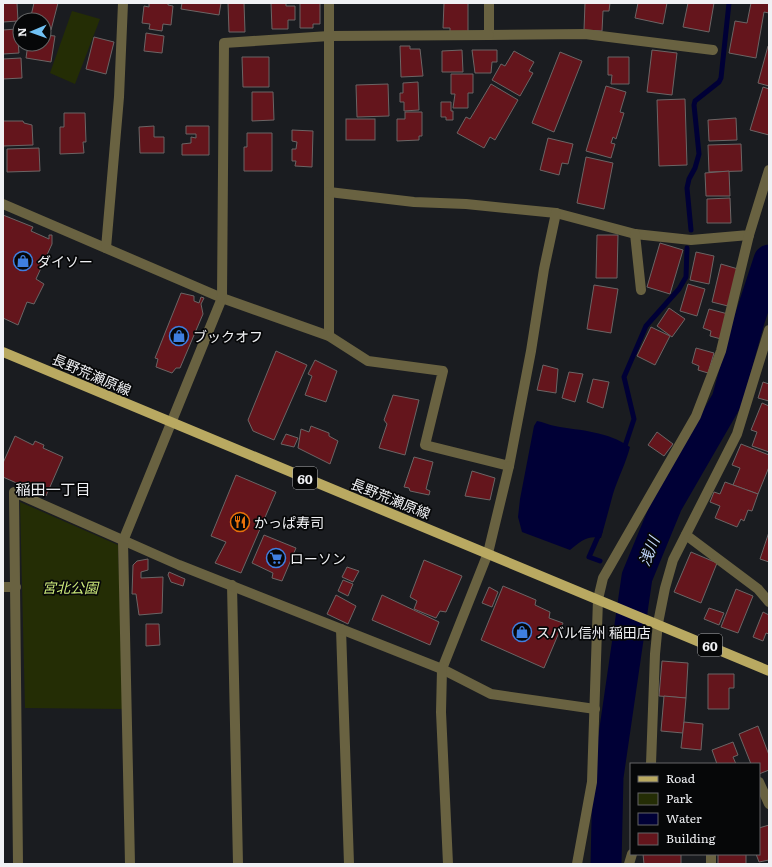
<svg xmlns="http://www.w3.org/2000/svg" width="772" height="867" viewBox="0 0 772 867" font-family="Literata,'Noto Sans JP',serif">
<rect width="100%" height="100%" fill="#1a1c20"/>
<g fill="#242d05">
<path d="M72 11 100 19 75 84 50 73Z"/>
<path d="M20 502 118 545 123 709 25 708Z"/>
</g>
<path fill="#000036" d="M537 421C543 422 549 425 555 426 582 431 607 431 630 447 626 463 618 478 613 494 609 509 605 524 601 538 587 535 580 542 570 550L522 532 518 517 520 499 534 426Z"/>
<g fill="none" stroke-linecap="round" stroke-linejoin="round">
<g stroke="#000036" stroke-width="5">
<path d="M691 230 687 188 689 179 695 168 699 154 694 105 695 101 719 82 721 78 729 3"/>
<path d="M624 449 634 419 624 377 646 326 679 289 686 277 687 248"/>
<path d="M600 532 589 557 600 561"/>
<path d="M629 574 638 576"/>
</g>
<path stroke="#000036" stroke-width="31" d="M606 864 608 777 637 577 667 504 727 400 749 321 769 260"/>
</g>
<g fill="#64151c" stroke="#6b6565">
<path d="M3 3H17L18 21 3 22Z"/>
<path d="M34 3H58L51 30 44 29V20H30Z"/>
<path d="M149 3H168V5L173 6 171 25 163 24 162 31 149 29 150 24 142 23 144 6 149 7Z"/>
<path d="M182 3H221L219 15 181 9Z"/>
<path d="M228 3H244L245 32H229Z"/>
<path d="M271 3H286V6H295V20H288V29H272Z"/>
<path d="M300 3H320V24H313V28H300Z"/>
<path d="M444 3H468V32H450V28H443Z"/>
<path d="M585 3H610L609 11H603L602 31 584 30Z"/>
<path d="M638 3H667L663 24 635 18Z"/>
<path d="M688 3H714L709 32 683 27Z"/>
<path d="M751 3H769V13L764 12 756 58 729 53 735 21 747 23Z"/>
<path d="M17 29 19 53 3 54V30Z"/>
<path d="M146 33 164 36 162 53 144 51Z"/>
<path d="M44 35 55 36 51 62 26 58 28 44H44Z"/>
<path d="M94 37 114 42 106 74 86 69Z"/>
<path d="M400 46H410V49H420L423 76 401 77Z"/>
<path d="M768 46H769V86L758 83Z"/>
<path d="M462 50 463 72H442V51Z"/>
<path d="M472 50H497V62H492L491 73H475Z"/>
<path d="M652 50 677 53 672 95 647 92Z"/>
<path d="M514 51 534 62 529 71 533 73 520 96 492 80 501 64 505 66Z"/>
<path d="M560 52 582 61 554 132 532 123Z"/>
<path d="M242 57H269V87H243Z"/>
<path d="M608 57H629V84H611L612 75H608Z"/>
<path d="M21 58 22 78 3 79V59Z"/>
<path d="M451 74H473V93H468V108H453L455 94H451Z"/>
<path d="M418 82 419 110 404 111V102H400V93H403V83Z"/>
<path d="M388 84 389 116 357 117 356 85Z"/>
<path d="M491 84 518 100 495 140 490 137 484 148 457 133 466 117 470 119Z"/>
<path d="M606 86 626 92 620 112 624 113 616 139 613 137 611 143 615 144 611 158 586 151Z"/>
<path d="M763 87 769 89V135L750 130Z"/>
<path d="M252 92H273L274 120 252 121Z"/>
<path d="M685 99 687 165 659 166 657 100Z"/>
<path d="M441 102H451V111H453V120H446V117H441Z"/>
<path d="M405 112H422V136H419V140L397 141V119H405Z"/>
<path d="M64 113H85L86 142H83L84 153 60 154V127H64Z"/>
<path d="M736 118 737 140 709 141 708 120Z"/>
<rect x="346" y="119" width="29" height="21"/>
<path d="M3 121H23L24 123 32 125 33 145 3 146Z"/>
<path d="M154 126V137H164V153H140L139 127Z"/>
<path d="M186 126H209V155H182V144L191 143V137L196 138V134H186Z"/>
<path d="M292 130 313 131 312 167 295 166 296 161H292V149H296L297 142 292 141Z"/>
<path d="M247 133H272V171H244V147H247Z"/>
<path d="M548 138 573 144 568 164 562 163 559 175 540 170Z"/>
<path d="M741 144 742 171 709 172 708 145Z"/>
<path d="M39 148 40 171 7 172V149Z"/>
<path d="M586 157 613 163 604 209 577 203Z"/>
<path d="M729 171 730 196H706L705 173Z"/>
<path d="M730 198 731 223H707V199Z"/>
<path d="M3 215 33 227 31 231 49 239V235H52V244L36 279 44 284 34 304 27 302 18 325 3 318Z"/>
<path d="M597 235H618L617 278H596Z"/>
<path d="M660 243 683 250 670 294 647 287Z"/>
<path d="M696 252 714 256 709 284 690 280Z"/>
<path d="M721 264 738 269 728 306 712 302Z"/>
<path d="M688 284 705 289 697 316 680 311Z"/>
<path d="M594 285 618 289 611 333 587 329Z"/>
<path d="M181 293 194 296V301L199 303 201 297 204 298 201 304 203 314 180 368H176L172 373 156 367 158 359 155 358Z"/>
<path d="M669 308 685 319 672 337 657 326Z"/>
<path d="M709 309 728 314 721 339 710 336 711 331 703 328Z"/>
<path d="M651 327 670 336 655 365 637 356Z"/>
<path d="M696 348 714 353 708 373 698 370 699 366 692 363Z"/>
<path d="M276 351 307 365 274 440 253 431 248 420Z"/>
<path d="M315 360 337 371 326 402 305 395 312 376 308 374Z"/>
<path d="M543 365 558 369 556 393 537 390Z"/>
<path d="M569 372 583 374 575 402 562 398Z"/>
<path d="M593 379 609 382 603 408 587 402Z"/>
<path d="M763 382 769 384V401L758 398Z"/>
<path d="M393 395 419 400 405 455 379 448 387 424 384 420Z"/>
<path d="M762 403 769 406V452L752 446 757 432 751 430Z"/>
<path d="M311 426 329 433V436L338 441 330 464 298 448 301 429 309 432Z"/>
<path d="M657 432 673 444 664 456 648 445Z"/>
<path d="M286 434 298 438 294 447 281 444Z"/>
<path d="M15 436 33 445 35 441 44 445 43 448 63 457 46 496 3 477V463Z"/>
<path d="M741 444 769 455V467L758 494 733 485 740 468 732 465Z"/>
<path d="M414 457 433 462 426 489 430 491 429 495 410 491 409 488 404 487Z"/>
<path d="M472 471 495 478 490 500 465 496Z"/>
<path d="M236 475 276 492 241 573 215 563 226 542 211 536Z"/>
<path d="M725 482 758 494 752 511 748 510 744 521 741 519 737 527 715 518 720 506 710 502 714 492 720 494Z"/>
<path d="M769 532V562L760 559Z"/>
<path d="M264 535 296 548 282 581 272 578 273 573 252 563Z"/>
<path d="M691 552 717 563 701 603 674 592Z"/>
<path d="M148 559V570L141 572V578L163 577 162 613 139 615 136 594H132L133 565 137 561Z"/>
<path d="M424 560 462 576 446 612 440 611 436 618 414 609 417 601 410 597Z"/>
<path d="M347 567 359 571 353 582 342 577Z"/>
<path d="M169 572 185 579 183 586 171 582 168 575Z"/>
<path d="M343 580 353 584 348 596 338 591Z"/>
<path d="M503 586 536 600 535 605 550 612 549 618 563 623 544 668 481 640Z"/>
<path d="M489 587 498 592 492 607 482 603Z"/>
<path d="M736 589 753 596 738 633 721 627Z"/>
<path d="M336 595 356 606 348 624 327 614Z"/>
<path d="M382 595 439 622 430 645 372 620Z"/>
<path d="M709 608 724 613 719 625 704 619Z"/>
<path d="M763 612 769 615V634L766 633 763 641 753 637Z"/>
<path d="M146 624H159L160 645 146 646Z"/>
<path d="M662 661 688 663 686 698 659 696Z"/>
<path d="M708 674H734V688H729V709H708Z"/>
<path d="M664 696 686 698 683 733 661 731Z"/>
<path d="M684 722 703 724 701 750 681 748Z"/>
<path d="M758 726 769 755V770L759 774V764H751L739 734Z"/>
<path d="M733 742 738 755 733 757 736 764H717L712 750Z"/>
<path d="M769 825V860L759 862 756 854H759V828Z"/>
<path d="M643 854H681V864H644Z"/>
<rect x="718" y="854" width="28" height="10"/>
</g>
<g fill="none" stroke-linecap="round" stroke-linejoin="round">
<g stroke="#696241" stroke-width="10">
<path d="M329 3V336"/>
<path d="M489 3V35L585 34 713 50"/>
<path d="M329 192 414 202 466 204 556 213 635 234 691 240 749 235 769 170"/>
<path d="M3 204 222 298 329 336 368 361 443 371 425 445 509 466 531 351 544 269 556 213"/>
<path d="M635 234 641 290"/>
<path d="M106 248 119 97 123 3"/>
<path d="M509 466 488 553 442 669 491 694 595 709"/>
<path d="M686 535 758 589 769 602"/>
<path d="M232 585 238 864"/>
<path d="M3 587H16"/>
<path d="M341 629 349 864"/>
<path d="M651 764 655 654 658 623 665 588 673 560 737 434 769 330"/>
<path d="M759 782 769 804"/>
<path d="M18 864 14 492 179 565 442 669 441 712 448 864"/>
<path d="M130 864 123 541 222 298 224 43 329 36 489 35"/>
<path d="M577 864 592 782 598 599 603 578 696 416 721 351 749 235"/>
<path d="M629 864 632 854"/>
<path d="M711 864V854"/>
</g>
<path stroke="#b9a961" stroke-width="10" d="M3 352 769 671"/>
</g>
<defs>
<g id="shop-ring" transform="scale(1)"><circle r="9.5" fill="#060708" stroke="#3f7fe0" stroke-width="1.5"/><path d="M-5-2.5h2.3a2.7 3.5 0 0 1 5.4 0H5L5.5 6h-11ZM-1.5-2.5h3a1.5 2.3 0 0 0-3 0Z" fill="#3f7fe0"/></g>
<g id="restaurant-ring" transform="scale(1)"><circle r="9.5" fill="#060708" stroke="#e8710a" stroke-width="1.5"/><path d="M-5-6h1v4h1v-4h1v4h1v-4h1v5L-1.5 .5V6h-2V.5L-5-1ZM5-6V6H3V1.5H1.5Q1.5-4 5-6Z" fill="#e8710a"/></g>
<g id="supermarket-ring" transform="scale(1)"><circle r="9.5" fill="#060708" stroke="#3f7fe0" stroke-width="1.5"/><path d="M-6-5.5h2.5l.6 2H6L4.5 2H-2.5L-4.4-4H-6ZM-1.5 3.2a1.3 1.3 0 1 0 .1 0ZM3 3.2a1.3 1.3 0 1 0 .1 0Z" fill="#3f7fe0"/></g>
</defs>
<g fill-rule="evenodd">
<use href="#shop-ring" x="23" y="261"/>
<use href="#shop-ring" x="179" y="336"/>
<use href="#restaurant-ring" x="240" y="522"/>
<use href="#supermarket-ring" x="276" y="558"/>
<use href="#shop-ring" x="522" y="632"/>
</g>
<g text-anchor="middle" dominant-baseline="central" stroke-width="3.5" stroke-linejoin="round" paint-order="stroke">
<g fill="#060708" stroke="#aaabad" stroke-width="1">
<rect x="293" y="467" width="24" height="22" rx="3"/>
<rect x="698" y="634" width="24" height="22" rx="3"/>
</g>
<g font-size="13" font-weight="bold" fill="#f0f1f4">
<text x="305" y="478">60</text>
<text x="710" y="645">60</text>
</g>
<g font-size="14" fill="#f0f1f4" stroke="#060708" text-anchor="start">
<text x="37" y="261">ダイソー</text>
<text x="193" y="336">ブックオフ</text>
<text x="254" y="522">かっぱ寿司</text>
<text x="290" y="558">ローソン</text>
<text x="536" y="632">スバル信州 稲田店</text>
</g>
<g font-size="14" fill="#f0f1f4" stroke="#060708">
<text transform="translate(92 374) rotate(23)">長野荒瀬原線</text>
<text transform="translate(391 498) rotate(22)">長野荒瀬原線</text>
</g>
<g font-size="14" font-style="italic" fill="#cdea7b" stroke="#060708">
<text x="70" y="587">宮北公園</text>
</g>
<g font-size="15" fill="#f0f1f4" stroke="#060708">
<text x="53" y="488">稲田一丁目</text>
</g>
<g font-size="15" font-style="italic" fill="#c1d6fb" stroke="#060708">
<text transform="translate(648 551) rotate(-68)">浅川</text>
</g>
</g>
<rect width="772" height="867" fill="none" stroke="#f0f1f4" stroke-width="8"/>
<rect x="630" y="763" width="130" height="92" fill="#060708" stroke="#646566"/>
<rect x="638" y="776" width="20" height="6" fill="#b9a961" stroke="#646566"/>
<text x="666" y="783" font-size="12" fill="#f0f1f4">Road</text>
<rect x="638" y="793" width="20" height="12" fill="#242d05" stroke="#646566"/>
<text x="666" y="803" font-size="12" fill="#f0f1f4">Park</text>
<rect x="638" y="813" width="20" height="12" fill="#000036" stroke="#646566"/>
<text x="666" y="823" font-size="12" fill="#f0f1f4">Water</text>
<rect x="638" y="833" width="20" height="12" fill="#64151c" stroke="#646566"/>
<text x="666" y="843" font-size="12" fill="#f0f1f4">Building</text>
<g transform="translate(32 32) rotate(268)"><circle r="19" fill="#060708" stroke="#646566"/>
<path d="M0-3L7 15L0 10L-7 15Z" fill="#70c1f4"/>
<text y="-6" font-size="11" font-weight="bold" text-anchor="middle" fill="#f0f1f4">N</text>
</g>
</svg>
